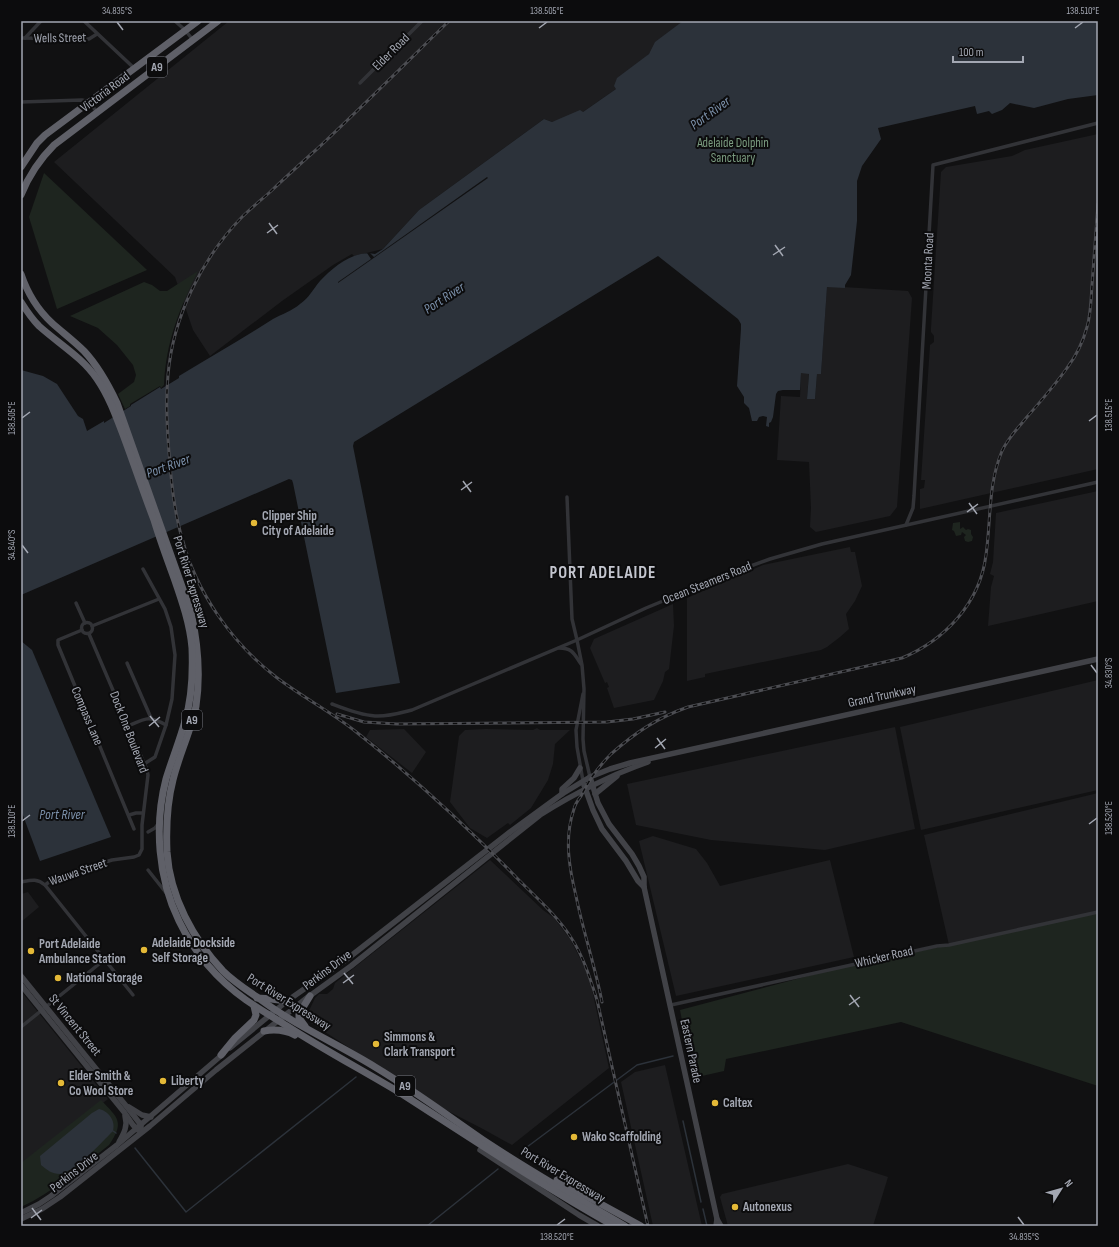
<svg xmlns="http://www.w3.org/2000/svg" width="1119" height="1247" viewBox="0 0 1119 1247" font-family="'Sofia Sans Condensed',sans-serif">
<rect width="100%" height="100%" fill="#111112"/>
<g fill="#1d1d1f">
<path d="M229 21H683L649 54 616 89 583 112 552 122 544 119 419 210 383 249 354 256 352 254 333 265 282 301 210 356 193 330 175 277 54 162Z"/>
<path d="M1098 134V469L920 509V489L924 488 925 480H921L930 345 934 342V336L931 332V328L941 172 946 167 1012 156 1025 150Z"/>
<path d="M827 286 908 291 912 298 897 507 890 516 816 532 810 527 811 508 809 462 777 460 781 396 800 397 801 373H809L807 399H815L817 374H821Z"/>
<path d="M1098 491V601L988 626 991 587 994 576 990 574 993 562 996 513Z"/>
<path d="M850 547 851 552H855L862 586 855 601 846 614 849 629 840 637 827 647 821 650 705 674V677L687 681V598L763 565Z"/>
<path d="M673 604 674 626 669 669 665 672 663 681 654 700 614 708 607 688 609 687 607 682 605 683 590 648 594 639Z"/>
<path d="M1098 680V790L921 830 900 727Z"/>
<path d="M895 727 915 829 825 850 711 840 636 825 627 784Z"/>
<path d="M537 728 540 730H570L555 744 553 764 548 780 531 808 510 825 508 823 487 838 470 828 450 802 459 736 465 730 486 729 533 730Z"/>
<path d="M404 729 426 752 412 773 366 737 370 730Z"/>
<path d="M1098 793V912L949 945 924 835Z"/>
<path d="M653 836 696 849 707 863 720 886 830 860 854 957 676 996 639 841Z"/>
<path d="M490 860 543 910 554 918 570 939 585 968 591 985 609 1068 512 1145 483 1129 446 1110 311 1023 307 1015 315 998 319 994H327L333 989 335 983Z"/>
<path d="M28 892 39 907 21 922V894Z"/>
<path d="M21 991 108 1099 21 1164Z"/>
<path d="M665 1065 702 1226H653L621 1082 635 1072Z"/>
<path d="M848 1164 888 1177 873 1226H728L720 1197 722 1194Z"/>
</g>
<g fill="#1e251f">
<path d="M44 173 147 270 57 309 29 217Z"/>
<path d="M198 271C179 310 166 342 164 385L161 388 160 386 130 404V406L125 409 118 394 134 382 136 375 133 365 117 345 98 328 70 316 144 282 152 285 160 291H167Z"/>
<path d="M960 522V529L963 527 966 530 968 529 971 530V534L973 537 972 541 968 542 965 541 964 537 966 535 962 532 961 535 956 536 954 531 952 530 953 523Z"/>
<path d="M1098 912V1086L901 1022 726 1059 724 1071 693 1078 680 1010 838 968 949 945Z"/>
<path d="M101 1100C118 1118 125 1122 109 1145 81 1167 54 1192 21 1207V1163Z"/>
</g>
<g fill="#2c323a">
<path d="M683 21H1098V95L1068 99 1034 108 1010 103 1002 110 992 114 989 111 977 114 975 106 878 128 881 139 862 166 857 181V221L851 275 845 285V288L827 287 821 374H817L815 399H807L809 374 801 373 800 390H783L778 391 776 394 773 417 771 422 769 423V427L766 426 767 417 763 416 759 417 757 421H752L749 408 744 403V397L737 386 741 329V324L738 319 658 256 354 442 353 446 400 683 336 693 293 483 292 480 289 479 21 595V370L43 376 57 384 78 416 83 419 87 431 104 421V423L131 406V405L160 387 161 389 179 378V376C210 357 242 339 273 319 282 314 292 311 300 304 309 298 313 289 320 281 333 267 355 249 375 254L383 249 419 210 544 119 552 122 580 110 583 112 616 89 614 86 617 78 649 54 655 42Z"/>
<path d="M21 641 32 650 111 837 40 861 21 810Z"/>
<path d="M99 1109C108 1111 116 1120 113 1131 103 1141 74 1173 60 1174 52 1174 47 1170 41 1165L40 1156 92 1113Z"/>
</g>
<path fill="#111112" d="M487 177 488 178 338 283V282L371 259 367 253H370L374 257Z"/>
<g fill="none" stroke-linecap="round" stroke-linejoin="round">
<g stroke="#2c323a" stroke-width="1.5">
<path d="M683 1121 701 1202"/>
<path d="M113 1131 116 1133"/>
<path d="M135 1148 186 1212 356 1077"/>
<path d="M523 1150 637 1065 673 1056"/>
<path d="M703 1209 707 1226"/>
<path d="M427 1226 498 1169"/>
</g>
<g stroke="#323337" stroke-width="3.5">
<path d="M84 21 134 68"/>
<path d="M175 21 185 30 193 40"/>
<path d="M21 38 89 39 97 34"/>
<path d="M25 38 41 21"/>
<path d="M360 83 422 21"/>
<path d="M21 102 82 100 89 102 97 112"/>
<path d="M567 497 572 619 577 640 582 665 584 689 583 739 584 751 590 777"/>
<path d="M906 525 913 508 914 496 933 165 1098 123"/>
<path d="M143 569 165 609 171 627 175 655 172 699 166 725 155 757 144 764"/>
<path d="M76 603 85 623"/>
<circle cx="87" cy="628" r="5.5"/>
<path d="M92 626 159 599"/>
<path d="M82 630 58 640V645L134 829"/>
<path d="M559 648C573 648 574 654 581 664"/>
<path d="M127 663 151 718"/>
<path d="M332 704C345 709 360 715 375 716 387 717 400 713 412 710L577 640 646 608 726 575 770 559 822 544 1098 482"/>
<path d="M128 726C146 718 149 715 166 725"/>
<path d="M583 781 577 747 576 730 583 694"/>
<path d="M129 815 136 813H143"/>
<path d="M148 832 155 828 158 824"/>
<path d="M148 870 167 894"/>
<path d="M21 882C31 880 37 878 45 885L133 995"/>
<path d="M45 885 56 877 112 860 134 857 139 855 142 849V825L148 775 147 770 89 634"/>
<path d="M671 1005 937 946 949 945 1098 912"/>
<path d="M21 1027 104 960"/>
</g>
<g stroke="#414247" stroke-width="5.5">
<path d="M590 777 598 803 609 824 632 854 639 866 644 877V887L717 1219 716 1226"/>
<path d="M584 785 593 810 602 829 626 861 638 881 644 887"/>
<path d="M562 794V789L574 778 580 768"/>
<path d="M595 794 617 776"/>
<path d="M21 976 127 1107 141 1125V1128"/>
<path d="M21 985 124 1112 133 1125 138 1130"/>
<path d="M311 995 351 966 540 815C575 793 608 776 648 762"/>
<path d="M230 1048 287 1001 347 959 510 832 562 794 590 777 610 769 630 763 1098 659"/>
<path d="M129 1107 142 1115 151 1117"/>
<path d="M119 1142C124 1133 128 1126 125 1116"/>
<path d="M480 1150 579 1215 598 1226"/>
<path d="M21 1213 39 1204 51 1196 117 1145 223 1054"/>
<path d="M21 1219 42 1209 60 1197 150 1126 216 1070 308 997"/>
<path d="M717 1219 721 1226"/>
</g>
<g stroke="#5f6068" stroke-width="7">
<path d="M21 167 37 143 45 135 198 21"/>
<path d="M21 195C29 175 39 160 54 145L218 21"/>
<path d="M21 274C27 292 38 310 52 323 62 332 74 341 84 351 98 366 108 384 117 403L191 612C198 644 201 673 196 706 191 731 179 755 173 780 167 803 166 828 167 852 170 897 193 939 223 971 233 981 245 989 257 997 294 1025 336 1043 375 1067 415 1091 451 1118 489 1144 533 1173 580 1200 625 1226"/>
<path d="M21 302C26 310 32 319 39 326 59 344 82 357 97 379 110 398 117 419 125 440 135 467 144 494 154 520 160 540 167 559 174 578 182 601 190 624 192 648 193 673 192 698 185 721 180 740 172 759 166 779 154 825 158 878 179 921 194 952 218 980 246 1000 259 1009 273 1017 287 1026 324 1050 364 1071 402 1094 472 1139 541 1185 614 1226"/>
<path d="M257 998C267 998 277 1000 287 1001"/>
<path d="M305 1026 299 1018V1014L310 996"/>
<path d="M264 1031C275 1029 285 1030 295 1035"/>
<path d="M221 1055 235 1038 254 1020 256 1015 254 1006"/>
<path d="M557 1180 641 1226"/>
</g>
<g stroke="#4c4d52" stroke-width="3">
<g id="rail">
<path d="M449 21C405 64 362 107 317 149 301 163 286 177 270 192 261 200 251 208 242 217 202 258 173 317 168 375 165 409 168 442 171 476 173 497 176 518 182 538 196 592 232 643 276 677 302 697 330 711 355 731 411 775 464 824 514 875 533 895 555 913 570 936 583 955 590 978 597 1000L648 1226"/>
<path d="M337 714 364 722 397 724 607 722 633 719 665 712"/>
<path d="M602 1002C595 966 583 931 576 896 569 867 564 838 574 809 575 804 578 800 581 796 589 780 598 767 611 754 636 732 657 718 688 707L902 658C945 640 980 603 986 555 991 520 988 484 1002 451 1008 438 1018 428 1027 417 1041 401 1055 385 1067 368 1076 356 1083 342 1087 327 1091 314 1091 299 1092 285 1094 258 1096 231 1098 204"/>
</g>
</g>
<use href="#rail" stroke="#0c0c0d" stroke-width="1.5" stroke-dasharray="4.5" stroke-linecap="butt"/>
</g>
<path fill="none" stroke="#a3a7b2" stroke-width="1.5" d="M117 22 123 30M539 28 547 22M1075 28 1083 22M269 223 277 234M267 233 278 225M775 245 783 256M773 255 785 247M22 418 30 412M1089 421 1097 415M463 481 471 492M461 490 472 482M969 503 977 514M967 512 978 504M22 545 28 553M1091 665 1097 673M150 716 159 727M149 726 160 717M657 738 665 749M655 748 666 739M22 821 30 815M1089 824 1097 818M344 973 353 984M343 983 354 975M850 995 859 1007M849 1005 860 997M32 1208 41 1220M1018 1217 1024 1225M31 1218 42 1210M557 1225 565 1219"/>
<g fill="#e4b937" stroke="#0c0c0d" stroke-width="1.5">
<circle cx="254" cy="523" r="4"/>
<circle cx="144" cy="950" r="4"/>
<circle cx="31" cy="951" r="4"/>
<circle cx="58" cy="978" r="4"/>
<circle cx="376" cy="1044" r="4"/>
<circle cx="163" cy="1081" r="4"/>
<circle cx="61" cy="1083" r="4"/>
<circle cx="715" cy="1103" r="4"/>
<circle cx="574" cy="1137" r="4"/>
<circle cx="735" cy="1207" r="4"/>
</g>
<g text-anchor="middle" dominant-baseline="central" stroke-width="4" stroke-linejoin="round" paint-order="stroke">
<g fill="#0c0c0d" stroke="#767880" stroke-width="1">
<rect x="147" y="57" width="20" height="20" rx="3"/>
<rect x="182" y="710" width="20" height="20" rx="3"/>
<rect x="395" y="1076" width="20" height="20" rx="3"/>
</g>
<g font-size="12" font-weight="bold" fill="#a3a7b2">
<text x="157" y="67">A9</text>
<text x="192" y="720">A9</text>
<text x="405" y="1086">A9</text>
</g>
<g font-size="13" fill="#a3a7b2" stroke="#0c0c0d">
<text transform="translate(60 38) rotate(-1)">Wells Street</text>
<text transform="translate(391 52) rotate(-45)">Elder Road</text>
<text transform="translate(105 92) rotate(-37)">Victoria Road</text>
<text transform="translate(928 261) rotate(-87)">Moonta Road</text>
<text transform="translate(191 582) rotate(73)">Port River Expressway</text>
<text transform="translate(707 583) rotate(-22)">Ocean Steamers Road</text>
<text transform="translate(882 696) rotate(-12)">Grand Trunkway</text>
<text transform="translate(87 716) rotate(67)">Compass Lane</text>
<text transform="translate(129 732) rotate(69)">Dock One Boulevard</text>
<text transform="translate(78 872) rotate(-19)">Wauwa Street</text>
<text transform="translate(884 957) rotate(-13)">Whicker Road</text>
<text transform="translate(327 970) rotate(-37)">Perkins Drive</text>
<text transform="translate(289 1002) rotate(32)">Port River Expressway</text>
<text transform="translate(75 1025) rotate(51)">St Vincent Street</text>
<text transform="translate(691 1051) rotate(78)">Eastern Parade</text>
<text transform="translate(74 1172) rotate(-38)">Perkins Drive</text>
<text transform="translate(563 1175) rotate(31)">Port River Expressway</text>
</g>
<g font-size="13" fill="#7b9c80" stroke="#0c0c0d">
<text x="733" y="143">Adelaide Dolphin<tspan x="733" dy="15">Sanctuary</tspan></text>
</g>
<g font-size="13" font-weight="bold" fill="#a3a7b2" stroke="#0c0c0d" text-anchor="start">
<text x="262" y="516">Clipper Ship<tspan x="262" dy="15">City of Adelaide</tspan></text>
<text x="152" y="943">Adelaide Dockside<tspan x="152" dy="15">Self Storage</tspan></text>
<text x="39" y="944">Port Adelaide<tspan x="39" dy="15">Ambulance Station</tspan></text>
<text x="66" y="978">National Storage</text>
<text x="384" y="1037">Simmons &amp;<tspan x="384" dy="15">Clark Transport</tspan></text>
<text x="69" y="1076">Elder Smith &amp;<tspan x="69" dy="15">Co Wool Store</tspan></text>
<text x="171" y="1081">Liberty</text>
<text x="723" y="1103">Caltex</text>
<text x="582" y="1137">Wako Scaffolding</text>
<text x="743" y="1207">Autonexus</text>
</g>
<g font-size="14" font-style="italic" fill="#7c91ab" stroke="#0c0c0d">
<text transform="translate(710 113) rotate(-36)">Port River</text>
<text transform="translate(444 298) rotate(-33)">Port River</text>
<text transform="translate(168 466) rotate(-20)">Port River</text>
<text x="62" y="814">Port River</text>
</g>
<g font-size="17" font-weight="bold" letter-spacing="1" fill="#c4c6cf" stroke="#0c0c0d">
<text x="603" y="573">PORT ADELAIDE</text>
</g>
</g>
<rect width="1119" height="1247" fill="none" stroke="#0c0c0d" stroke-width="44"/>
<g transform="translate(1061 1189) rotate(53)" stroke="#0c0c0d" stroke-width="3" paint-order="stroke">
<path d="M0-3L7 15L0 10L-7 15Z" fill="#a3a7b2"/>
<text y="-6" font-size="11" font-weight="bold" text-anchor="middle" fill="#a3a7b2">N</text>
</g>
<path d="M953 56v6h70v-6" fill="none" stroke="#a3a7b2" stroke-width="2"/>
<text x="959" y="56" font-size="12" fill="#a3a7b2" stroke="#0c0c0d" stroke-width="3" paint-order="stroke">100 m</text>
<rect x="22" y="22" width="1075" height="1203" fill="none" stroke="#a3a7b2" stroke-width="1.5"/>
<g font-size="10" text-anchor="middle" fill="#a3a7b2">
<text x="117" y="14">34.835°S</text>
<text x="547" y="14">138.505°E</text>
<text x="1083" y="14">138.510°E</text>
<text transform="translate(1108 415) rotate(-90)" y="4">138.515°E</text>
<text transform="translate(11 418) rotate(-90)" y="4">138.505°E</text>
<text transform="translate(11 545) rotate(-90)" y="4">34.840°S</text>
<text transform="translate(1108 673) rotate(-90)" y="4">34.830°S</text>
<text transform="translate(1108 818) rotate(-90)" y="4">138.520°E</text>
<text transform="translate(11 821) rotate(-90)" y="4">138.510°E</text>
<text x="557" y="1240">138.520°E</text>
<text x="1024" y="1240">34.835°S</text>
</g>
</svg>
